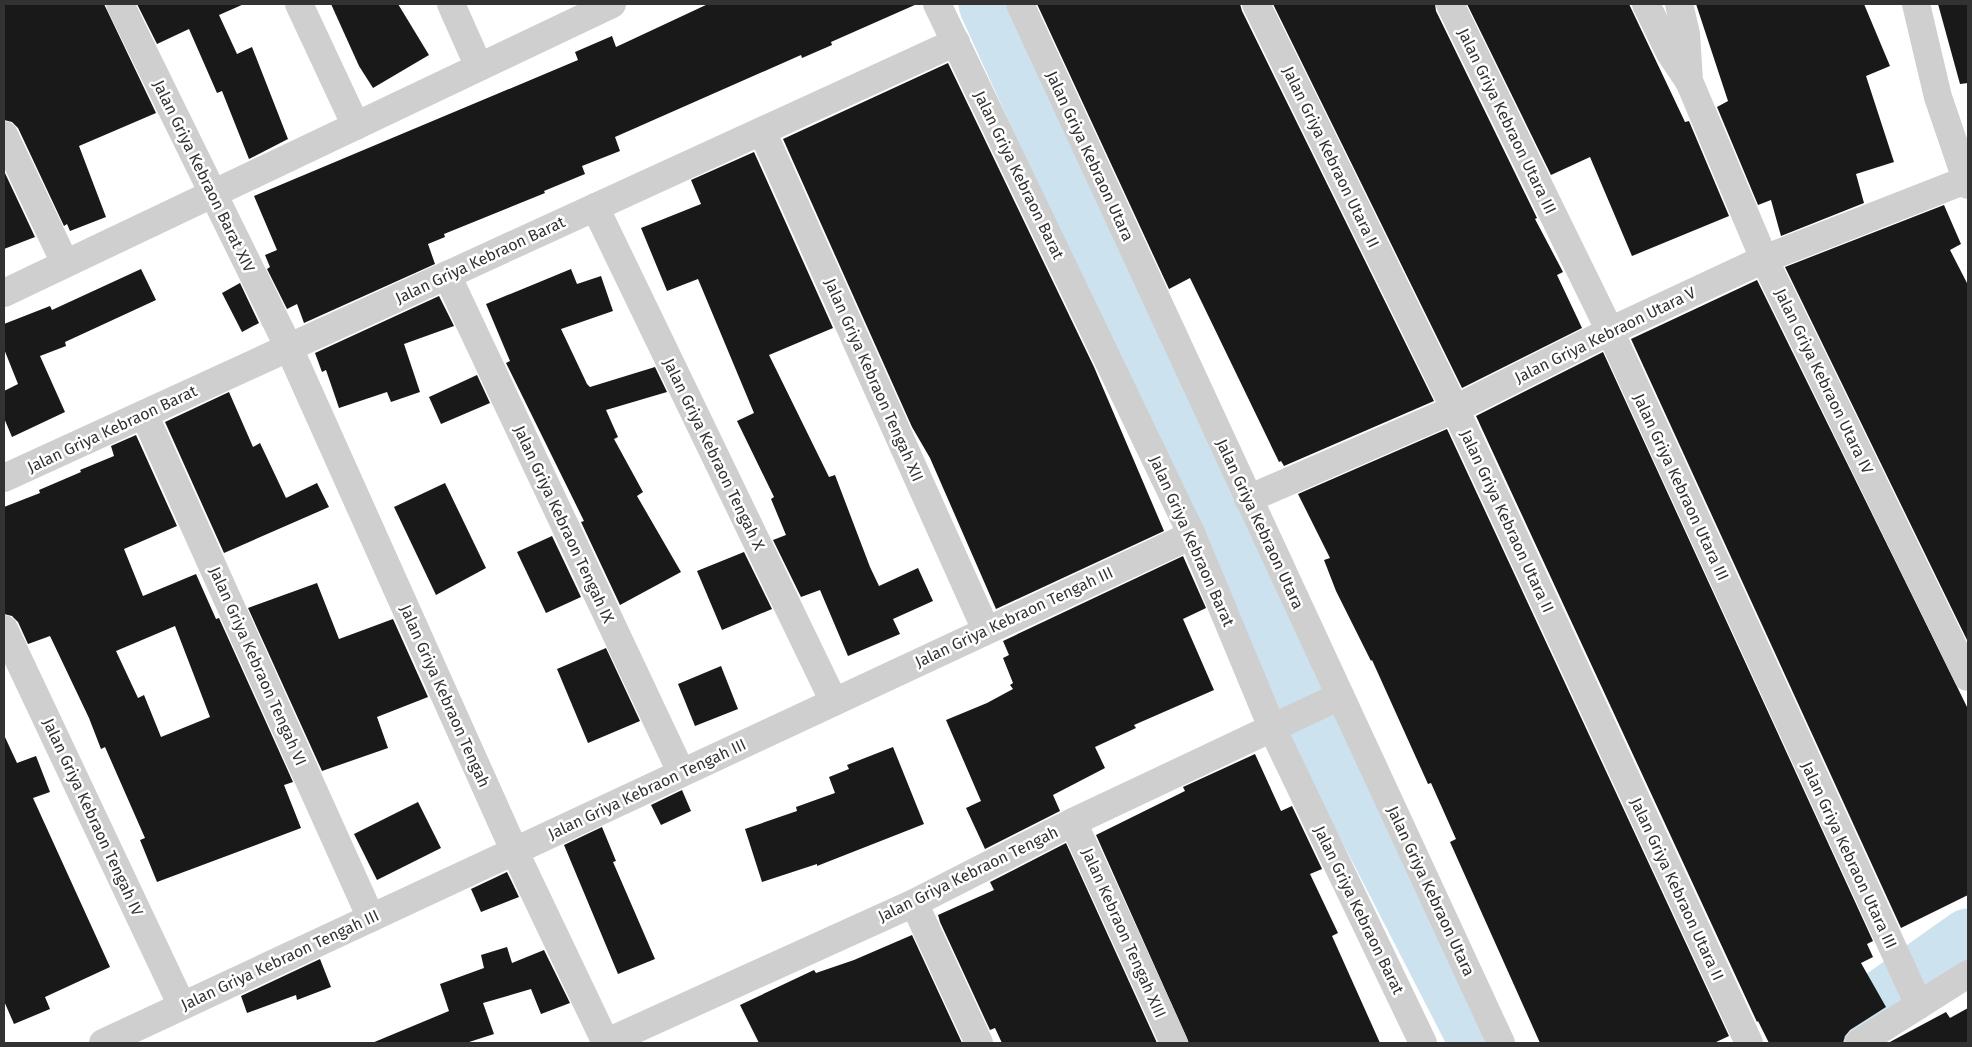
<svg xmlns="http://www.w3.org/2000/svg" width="1972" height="1047" viewBox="0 0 1972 1047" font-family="'Fira Sans',sans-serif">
<rect width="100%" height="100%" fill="#fff"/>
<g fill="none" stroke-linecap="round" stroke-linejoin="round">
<g stroke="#cde2ef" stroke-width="61">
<path d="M989 4 1322 736 1480 1043"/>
<path d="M1822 1043 1968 939"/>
</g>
</g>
<g fill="#191919" fill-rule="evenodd">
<path d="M4 4H104L156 113 79 146 106 217 70 231 67 224 64 226 18 128 12 122 4 120Z"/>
<path d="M137 4H244L219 15 237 54 252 47 288 139 249 159 222 91 217 93 189 29 157 44Z"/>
<path d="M331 4H398L429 55 373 88 359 66Z"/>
<path d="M708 4H917L831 42 832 45 802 58 801 55 615 137 620 151 582 166 585 174 544 191 545 193 444 234 445 237 428 244 435 264 304 323 297 304 287 309 267 269 270 267 265 255 277 250 254 196 578 60 575 52 612 36 616 47Z"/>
<path d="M1037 4H1240L1242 11 1434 401 1284 466 1281 461 1279 462 1190 278 1169 289Z"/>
<path d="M1273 4H1435L1436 11 1537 218 1535 219 1563 272 1557 275 1582 328 1462 388Z"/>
<path d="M1467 4H1629L1685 122 1689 121 1729 216 1632 256 1590 157 1551 175Z"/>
<path d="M1696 4H1864L1890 66 1866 76 1894 162 1856 174 1864 203 1781 236 1771 200 1758 205 1717 107 1728 101Z"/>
<path d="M1938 4H1968V83L1960 84Z"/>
<path d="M948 63 1094 367 1164 531 996 609 930 458 912 427 783 139Z"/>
<path d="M754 152 833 328 769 355 829 477 835 475 870 567 879 586 918 568 933 601 893 619 900 634 848 656 820 590 801 597 773 540 786 535 771 499 774 497 737 421 754 413 698 279 667 291 641 228 701 204 691 180Z"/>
<path d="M4 171 35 237 4 249Z"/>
<path d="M1944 205 1961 244 1950 250 1968 285V642L1785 267Z"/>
<path d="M141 269 156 300 65 342 66 346 40 356 65 412 12 437 4 418V391L18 384 4 349V324L50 306 52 310Z"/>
<path d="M571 269 577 284 601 276 613 311 561 329 587 384 590 387 655 367 667 392 606 410 618 437 614 439 643 492 637 496 681 572 620 605 581 522 584 521 506 363 510 361 486 304Z"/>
<path d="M1757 280 1968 709V895L1901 928 1631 339Z"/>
<path d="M240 283 259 323 242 332 222 293Z"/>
<path d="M439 296 454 326 404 344 420 392 391 402 387 392 339 408 326 370 322 372 315 353Z"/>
<path d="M1603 352 1873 941 1867 944 1873 957 1861 963 1886 1007 1850 1030 1845 1036 1843 1043H1769L1758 1021 1757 1022 1476 416Z"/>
<path d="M477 375 490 403 441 424 429 397Z"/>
<path d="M229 392 253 447 260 443 286 498 317 483 329 507 224 553 165 422Z"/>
<path d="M1447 429 1729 1036 1714 1043H1540L1450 842 1456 839 1431 783 1428 784 1372 660 1371 661 1336 591 1324 560 1330 558 1298 494Z"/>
<path d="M136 435 177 526 124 549 143 596 196 574 216 619 219 618 293 782 284 785 301 828 157 882 140 840 145 838 105 747 101 749 89 718 50 636 28 644 18 622 12 616 4 614V507L40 493 39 490 81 472 80 470 114 456 111 446ZM175 626 210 717 161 737 144 695 138 698 116 651Z"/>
<path d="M445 483 486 568 436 595 394 507Z"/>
<path d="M552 536 581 597 546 613 517 552Z"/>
<path d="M744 552 772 609 722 630 697 571Z"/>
<path d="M1183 556 1206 608 1183 619 1214 690 1134 725 1136 728 1095 747 1105 768 1053 795 1060 811 985 849 966 808 981 801 946 720 987 703 1013 689 1010 685 1013 683 1003 658 1009 655 1003 641Z"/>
<path d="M317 583 339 639 393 619 428 697 377 717 388 748 322 771 248 608Z"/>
<path d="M606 648 640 721 588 743 557 669Z"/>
<path d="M721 666 738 709 695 726 678 684Z"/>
<path d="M4 735 17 763 36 756 50 792 33 798 110 967 45 997 50 1009 14 1024 4 1001Z"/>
<path d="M893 747 924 824 817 866V864L762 882 745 829 797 811 796 807 835 793 829 777 849 769 847 765Z"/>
<path d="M1255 754 1281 811 1292 806 1322 869 1310 874 1338 933 1332 936 1380 1043H1189L1096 835 1185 791 1183 787Z"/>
<path d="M682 790 691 811 661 825 651 805Z"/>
<path d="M418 802 441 848 377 880 354 834Z"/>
<path d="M602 827 616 861 613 862 655 959 618 974 564 845Z"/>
<path d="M1066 843 1157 1043H1002L995 1028 990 1030 940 922 938 915 994 890 990 882Z"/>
<path d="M507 872 519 897 481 912 471 889Z"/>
<path d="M912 935 962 1043H759L740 1005 814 970 816 973 854 960Z"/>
<path d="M507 947 512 963 544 950 570 1003 541 1014 531 989 483 1003 494 1034 466 1043H372L449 1011 440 984 484 968 481 955Z"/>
<path d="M320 959 331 987 297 1000 296 995 247 1013 241 996Z"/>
<path d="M1968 1008V1043H1888L1946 1012 1950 1018Z"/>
</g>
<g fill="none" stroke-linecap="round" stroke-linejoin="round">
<g stroke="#cfcfcf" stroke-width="28">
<path d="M120 4 289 348 514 850 606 1043"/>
<path d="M299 4 356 126"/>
<path d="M451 4 479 67"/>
<path d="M937 4 1192 535 1273 730 1423 1043"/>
<path d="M1020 4 1501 1043"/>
<path d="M1256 4 1455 409 1749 1043"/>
<path d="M1450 4 1610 331 1919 1005"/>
<path d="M1646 4 1670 53 1688 80"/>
<path d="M1679 4 1686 34 1689 81 1764 259 1968 677"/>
<path d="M1916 4 1938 97 1968 185"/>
<path d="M762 131 986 630"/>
<path d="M4 135 65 263"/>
<path d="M595 207 834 702"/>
<path d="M447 275 681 772"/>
<path d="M4 293 612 4"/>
<path d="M144 414 371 918"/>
<path d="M4 478 956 42"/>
<path d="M1248 499 1455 409 1610 331 1764 259 1966 180"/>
<path d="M4 629 182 1006"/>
<path d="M1073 822 1174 1043"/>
<path d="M914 903 979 1043"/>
<path d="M103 1043 1192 535"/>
<path d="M605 1043 914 903 1073 822 1340 696"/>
<path d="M1859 1043 1968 974"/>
</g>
</g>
<g text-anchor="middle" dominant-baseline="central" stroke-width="5" stroke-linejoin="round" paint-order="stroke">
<g font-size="16" fill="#323232" stroke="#fff">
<text transform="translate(1507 121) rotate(64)">Jalan Griya Kebraon Utara III</text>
<text transform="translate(1090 156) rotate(65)">Jalan Griya Kebraon Utara</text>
<text transform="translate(1331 157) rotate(64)">Jalan Griya Kebraon Utara II</text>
<text transform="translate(1019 175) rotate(64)">Jalan Griya Kebraon Barat</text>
<text transform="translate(204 176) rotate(64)">Jalan Griya Kebraon Barat XIV</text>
<text transform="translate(480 260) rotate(-25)">Jalan Griya Kebraon Barat</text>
<text transform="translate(1605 335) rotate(-26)">Jalan Griya Kebraon Utara V</text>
<text transform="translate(874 380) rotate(66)">Jalan Griya Kebraon Tengah XII</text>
<text transform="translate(1824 381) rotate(64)">Jalan Griya Kebraon Utara IV</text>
<text transform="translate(112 429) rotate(-25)">Jalan Griya Kebraon Barat</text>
<text transform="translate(714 454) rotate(64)">Jalan Griya Kebraon Tengah X</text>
<text transform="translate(1681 487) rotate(65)">Jalan Griya Kebraon Utara III</text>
<text transform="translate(1507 521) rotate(65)">Jalan Griya Kebraon Utara II</text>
<text transform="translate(564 524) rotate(65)">Jalan Griya Kebraon Tengah IX</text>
<text transform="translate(1260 524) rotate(65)">Jalan Griya Kebraon Utara</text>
<text transform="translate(1192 541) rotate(66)">Jalan Griya Kebraon Barat</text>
<text transform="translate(1014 617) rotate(-25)">Jalan Griya Kebraon Tengah III</text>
<text transform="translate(258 666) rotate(66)">Jalan Griya Kebraon Tengah VI</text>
<text transform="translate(445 696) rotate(66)">Jalan Griya Kebraon Tengah</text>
<text transform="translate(647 789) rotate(-25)">Jalan Griya Kebraon Tengah III</text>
<text transform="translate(93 817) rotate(65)">Jalan Griya Kebraon Tengah IV</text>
<text transform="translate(1849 855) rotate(65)">Jalan Griya Kebraon Utara III</text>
<text transform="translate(968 874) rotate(-26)">Jalan Griya Kebraon Tengah</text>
<text transform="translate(1677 889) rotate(65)">Jalan Griya Kebraon Utara II</text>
<text transform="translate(1431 891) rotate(65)">Jalan Griya Kebraon Utara</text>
<text transform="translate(1359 910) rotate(64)">Jalan Griya Kebraon Barat</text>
<text transform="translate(1124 933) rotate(66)">Jalan Kebraon Tengah XIII</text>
<text transform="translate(280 960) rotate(-25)">Jalan Griya Kebraon Tengah III</text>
</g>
</g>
<rect width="1972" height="1047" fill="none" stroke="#323232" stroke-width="10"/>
</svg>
